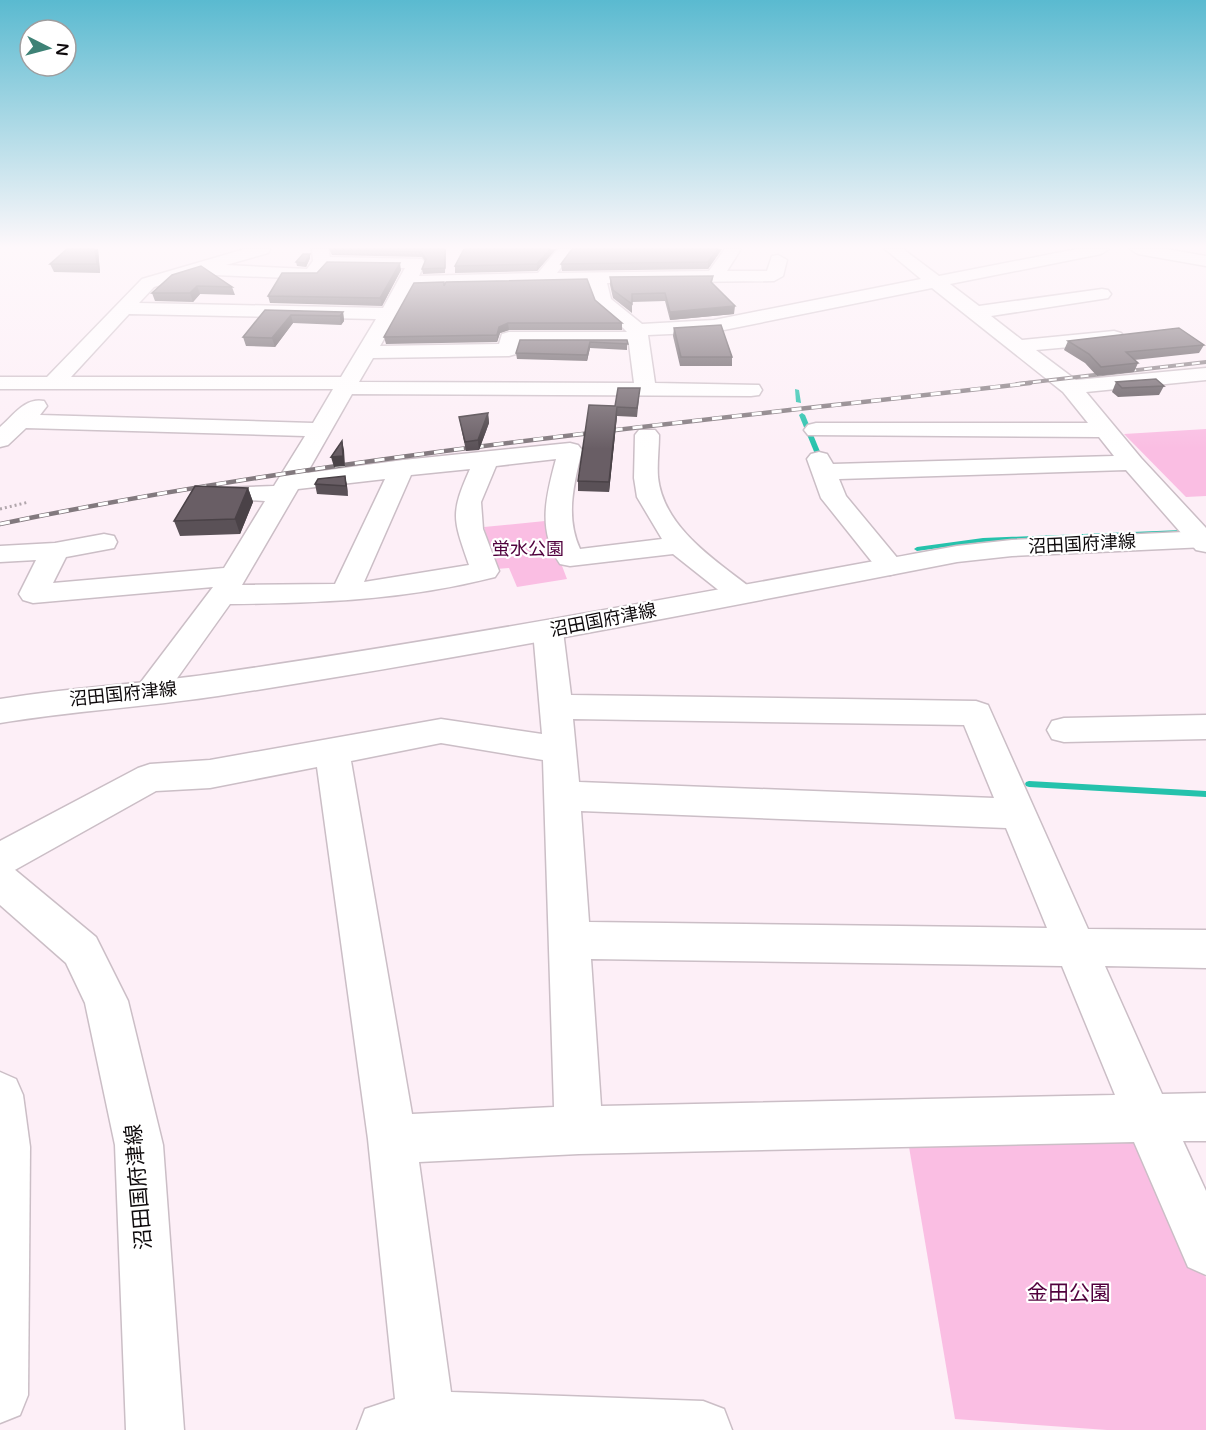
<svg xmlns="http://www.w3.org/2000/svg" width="1206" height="1430" viewBox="0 0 1206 1430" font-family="'Varela Round','Noto Sans JP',sans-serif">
<rect width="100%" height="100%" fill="#fdeff7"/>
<g fill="#fabee3">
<path d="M1206 429V496L1186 497 1124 434Z"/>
<path d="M545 521 567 579 517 587 509 568 496 569 484 527Z"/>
<path d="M1149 1133 1206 1278V1430H1107L955 1419 907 1135Z"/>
</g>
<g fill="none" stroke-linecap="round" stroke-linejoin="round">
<g fill="#25c2ac" fill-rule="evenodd">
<path d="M795 389 799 390 801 403 796 402Z"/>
<path d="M802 413 805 415 821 454 820 455 815 454 799 415Z"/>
<path d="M1206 529V533L983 542 917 551 914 549 917 547 983 538Z"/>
<path d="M1029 781 1206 791V797L1029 787 1026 786 1025 784 1026 782Z"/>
</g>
<g stroke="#cbbec6" stroke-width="3">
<g id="minor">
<path d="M245 249H270L268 253 226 265 307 269 313 261 312 249H328L330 257 422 259 425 263 419 276 538 273 558 249H575L557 273 709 271 725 249H741L727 271H767L772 256 778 255 787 260 783 276 774 281 607 283 611 299 642 324 714 320 921 279 885 249H903L939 276 1077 249H1109L1101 254 950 284 979 306 1102 289 1108 290 1111 294 1108 298 1102 299 991 316 1022 340 1114 331 1121 333 1124 337 1121 341 1114 343 1036 350 1076 380 1206 368V380L1086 392 1141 458 1206 528V552L1196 550 1126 470 839 479 846 496 904 566 900 572 890 575 880 572 821 498 807 459 811 454 819 452 827 454 833 464 1114 456 1099 437 808 435 804 430 808 425 816 423H1088L1063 392 932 288 714 332 648 335 655 383 759 385 762 390 759 395 751 396 352 394 307 473 403 460 570 443 578 445 582 450C574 484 565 516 580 549L662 539 637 497 634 478 635 435 639 430H655L659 435C659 449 657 463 658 477 663 527 715 560 751 588L755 594 751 600 741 603 731 600 673 554 570 566 560 564C537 530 546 496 556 459L496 466 481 502 483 529 499 571 495 577C405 600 322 603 230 604L163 698 152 701 141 698 136 690 141 682 213 587 33 603 23 600 19 594 36 560 0 562V546L55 543 104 534 114 536 117 542 114 548 66 557 53 583 224 568 265 501 220 498 216 493 220 488 274 486 305 436 26 428 8 445 0 447V427C13 416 25 397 44 401L47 406 40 415 313 423 333 389H0V377H47L142 279ZM327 267 405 268 383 308 139 303 154 287 207 271 215 275 312 279 318 278ZM589 283C589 309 613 316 627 332H509L502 334 499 344 380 346 414 287ZM129 314 376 319 341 377H71ZM519 344H629L634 383 359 382 373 358 509 356 516 354ZM470 469C450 514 453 519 469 565L364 582 411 475ZM385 479 335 584 242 585 298 489Z"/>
<path d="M1130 249H1166L1206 256V266L1138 254Z"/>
<path d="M548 621 559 624 563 631 571 695 976 701 988 705 1088 929 1206 930V968L1105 966 1162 1094 1206 1093V1141H1183L1206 1191V1275L1188 1267 1134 1142 579 1154 419 1162 451 1392 703 1401 724 1409 732 1430H357L365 1409 395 1399 368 1139 317 767 210 788 156 791 13 871 0 876V841L138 768 150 764 210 760 441 719 542 734 533 631 537 624ZM573 719 964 725 994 798 579 782ZM441 743 543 760 554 1107 412 1114 351 761ZM581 811 1006 828 1047 928 589 922ZM591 959 1062 966 1115 1095 601 1106Z"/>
<path d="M1206 715V739L1064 742 1052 739 1047 730 1052 721 1064 718Z"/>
</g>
</g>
<g stroke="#cbbec6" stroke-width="3">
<g id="major">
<path d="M1206 531V547L1012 556 957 562C711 610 465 658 218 696 145 707 72 711 0 723V699C72 687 145 684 218 673 465 637 711 591 957 546L1012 540Z"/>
<path d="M0 864 14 869 96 937 128 1001 163 1145 184 1430H126L115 1145 85 1003 66 963 0 905Z"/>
<path d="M0 1072 16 1079 23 1095 30 1147 28 1395 20 1415 0 1423Z"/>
</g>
</g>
<path stroke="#b1a6ac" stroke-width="3" stroke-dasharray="2 3" stroke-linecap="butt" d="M0 509 29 502"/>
<use href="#minor" fill="#fff" fill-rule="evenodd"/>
<use href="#major" fill="#fff" fill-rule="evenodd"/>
<g stroke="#82797e" stroke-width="4">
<path id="rail-far1" d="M1017 384 1206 362"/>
</g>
<g stroke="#82797e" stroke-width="4.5">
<path id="rail" d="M0 524C339 454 686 423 1030 383"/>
</g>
<use href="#rail-far1" stroke="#fff" stroke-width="2" stroke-dasharray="8" stroke-linecap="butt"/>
<use href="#rail" stroke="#fff" stroke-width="3" stroke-dasharray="10" stroke-linecap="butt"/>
</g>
<g fill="#5a5157">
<path d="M67 249H98L100 273 54 272 50 264Z"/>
<path d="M329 249H446L445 273 423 274 422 269 425 261 422 257 332 255Z"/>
<path d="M464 249H556L537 271 455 273V266Z"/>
<path d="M572 249H722L708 269 562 271 561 264Z"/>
<path d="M310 254V258L306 267 297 266 296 262Z"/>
<path d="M401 270 382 306 270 303 268 296 317 273Z"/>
<path d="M172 275 232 287 235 295 200 294 193 302 155 301 152 293Z"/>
<path d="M713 276 712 283 734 314 670 320 665 301 632 302V313L613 298 610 285V277Z"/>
<path d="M444 285 595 300 622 323V330H509L500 333 497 342 386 344 384 337Z"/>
<path d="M265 310 343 312 344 321 341 325 293 323 275 347 246 346 243 337Z"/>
<path d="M674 328 732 357V366H680L673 336Z"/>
<path d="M520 340H627V350L590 348 587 361 517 359 516 353Z"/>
<path d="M1068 341 1204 345 1199 353 1134 360 1138 363 1134 372 1097 376 1085 363 1064 350Z"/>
<path d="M1116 382 1164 386 1159 395 1118 397 1112 392Z"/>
<path d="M639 398 637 417 617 416 609 492 578 491V481L615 406Z"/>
<path d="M488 413 489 423 479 450 466 451 459 417Z"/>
<path d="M345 476 347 486 348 496 317 494 315 484Z"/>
<path d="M248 488 253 502 240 534 180 536 174 521Z"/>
</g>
<g fill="#4a4247">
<path d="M95 249H98L100 273 97 264Z"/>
<path d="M550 249H556L537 271V264Z"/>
<path d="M718 249H722L708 269V262Z"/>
<path d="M310 254V258L306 267 305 263Z"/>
<path d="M400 263 401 270 382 306 380 298Z"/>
<path d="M197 286 200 294 193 302 190 293Z"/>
<path d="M735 306 734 314 670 320V312Z"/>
<path d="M343 312 344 321 341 325 340 316Z"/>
<path d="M291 315 293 323 275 347 272 338Z"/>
<path d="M508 323 509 330 500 333 497 342V335L499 327Z"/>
<path d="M590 342V348L587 361V355Z"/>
<path d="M617 407V416L609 492V482Z"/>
<path d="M488 413 489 423 479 450 478 440Z"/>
<path d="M342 441 344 450 345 466 334 467 331 457Z"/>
<path d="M345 476 347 486 348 496 346 486Z"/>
<path d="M248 488 253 502 240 534 235 519Z"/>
</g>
<g fill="#695e65" stroke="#4a4247" stroke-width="1.5">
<path d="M67 249H95L97 264H50Z"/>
<path d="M330 249H445V268L422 269 426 259 421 252 331 250Z"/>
<path d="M464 249H550L537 264 455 266Z"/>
<path d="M572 249H718L708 262 561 264Z"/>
<path d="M303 254H310L305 263 296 262Z"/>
<path d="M327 262 400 263 380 298 268 296 282 273H317Z"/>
<path d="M201 266 232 287 197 286 190 293H152L172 275Z"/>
<path d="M713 276 711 282 735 306 670 312 665 293 632 294V304L613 290 610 277Z"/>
<path d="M587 279 595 300 622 323H508L499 327 497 335 384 337 414 283 444 282V286L446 282Z"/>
<path d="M265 310 343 312 340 316 291 315 272 338 243 337Z"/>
<path d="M721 325 732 357H681L674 328Z"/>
<path d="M1179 328 1204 345 1126 352 1138 363 1101 367 1089 354 1068 341Z"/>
<path d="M520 340H627L628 344 590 342 587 355 516 353Z"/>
<path d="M1156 379 1164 386 1122 388 1116 382Z"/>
<path d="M618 388H640L637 408 617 407 609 482 578 481 589 405 615 406Z"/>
<path d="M488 413 478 440 465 442 459 417Z"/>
<path d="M342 441 343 456 331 457Z"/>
<path d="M345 476 346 486 315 484 318 479Z"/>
<path d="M195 486 248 488 235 519 174 521Z"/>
</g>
<linearGradient id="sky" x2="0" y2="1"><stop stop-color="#5abad0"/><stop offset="0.55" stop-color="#fef8fb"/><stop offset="1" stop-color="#fef8fb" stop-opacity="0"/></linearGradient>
<rect width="1206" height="449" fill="url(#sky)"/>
<g text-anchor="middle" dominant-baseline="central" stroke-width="4.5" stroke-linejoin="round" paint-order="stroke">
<g font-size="18" fill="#0e0a0c" stroke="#fff">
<text transform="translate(1082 544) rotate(-3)">沼田国府津線</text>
<text transform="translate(603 620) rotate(-11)">沼田国府津線</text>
<text transform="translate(123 694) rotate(-6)">沼田国府津線</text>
</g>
<g font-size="18" fill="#51013d" stroke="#fff">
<text x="528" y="549">蛍水公園</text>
</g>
<g font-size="21" fill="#0e0a0c" stroke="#fff">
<text transform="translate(139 1187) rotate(-95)">沼田国府津線</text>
</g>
<g font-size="21" fill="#51013d" stroke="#fff">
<text x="1069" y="1293">金田公園</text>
</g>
</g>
<g transform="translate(48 48) rotate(96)"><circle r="28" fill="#ffffff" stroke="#9f9d9e" stroke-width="1.5"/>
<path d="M0-4.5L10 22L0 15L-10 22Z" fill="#3e8276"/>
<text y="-9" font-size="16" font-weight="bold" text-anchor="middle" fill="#0e0a0c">N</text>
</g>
</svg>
